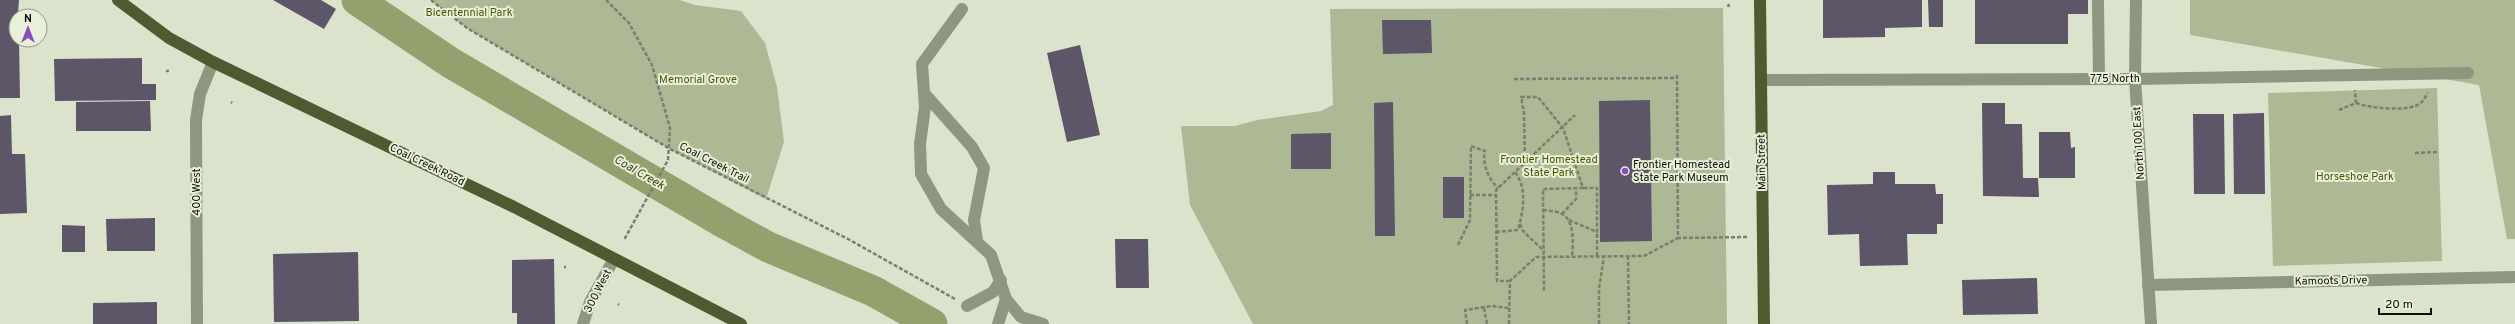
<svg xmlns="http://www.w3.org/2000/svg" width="2515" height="324" viewBox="0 0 2515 324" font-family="Overpass,sans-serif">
<rect width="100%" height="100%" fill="#dce3cc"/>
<g fill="#adb894">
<path d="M431 0H680L695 5 741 11 765 43 777 87 784 142 766 199 670 149 467 28Z"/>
<path d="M2190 0H2515V239H2507L2479 85 2190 35Z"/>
<path d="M1723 8 1727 324H1253L1190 205 1181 126H1235L1257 120 1321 111 1333 105 1330 9Z"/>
<path d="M2437 88 2442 261 2273 266 2268 93Z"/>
</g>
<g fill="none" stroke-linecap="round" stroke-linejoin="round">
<path stroke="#92a16d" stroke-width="31" d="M357 0 451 63 726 224 768 247 873 291 932 324"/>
</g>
<g fill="#5d5568">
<path d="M0 0H19L16 40H19L20 98H0Z"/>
<path d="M273 0H321L336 9 324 29Z"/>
<path d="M1823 0H1922V27L1885 28V37L1823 38Z"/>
<path d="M1928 0H1943V27H1929Z"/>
<path d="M1975 0H2088V14H2068V44H1975Z"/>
<path d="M1382 20H1431L1432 53 1383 54Z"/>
<path d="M1080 45 1100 135 1067 142 1047 53Z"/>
<path d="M142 58V84H156V100L55 101 54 59Z"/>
<path d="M1650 100 1652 241 1600 242 1599 101Z"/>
<path d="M150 101 151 131H76V102Z"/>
<path d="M1393 102 1395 236H1375L1374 103Z"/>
<path d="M1982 103H2005V124H2022L2023 178H2038L2039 197 1983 196Z"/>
<path d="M2264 113 2265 194H2234L2233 114Z"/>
<path d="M2193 114H2224L2225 194H2194Z"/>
<path d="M11 115 12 154H25L27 213 0 214V116Z"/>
<path d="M2039 132H2070L2071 148 2075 147V178H2039Z"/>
<path d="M1331 133V169H1291V134Z"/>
<path d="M1873 172H1895V184H1935L1936 194H1943V224H1937V234H1907L1908 265 1860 266 1859 234 1828 235 1827 185 1873 184Z"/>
<rect x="1443" y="177" width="21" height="41"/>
<path d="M155 218V251H107L106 219Z"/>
<path d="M62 225 85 226V252H62Z"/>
<path d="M1115 239H1148L1149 288H1116Z"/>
<path d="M358 252 359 321 274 322 273 254Z"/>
<path d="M554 259 555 324H517V313H512V260Z"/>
<path d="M2037 278 2038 314 1963 315 1962 280Z"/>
<path d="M157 302V324H93V303Z"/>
</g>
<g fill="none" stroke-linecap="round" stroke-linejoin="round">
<g stroke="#7a7f6f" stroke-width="2.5" stroke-dasharray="4 2" stroke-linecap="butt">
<path d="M431 0 467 28 670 149 848 239 955 299"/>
<path d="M606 0 629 23 652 65 670 128 668 160 624 240"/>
<path d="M1728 7 1729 4"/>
<path d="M166 71H169"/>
<path d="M1677 75 1678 238 1748 237"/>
<path d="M1514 79 1677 78"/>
<path d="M231 102 232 103"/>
<path d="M2356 103C2370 108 2402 111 2415 106 2422 104 2424 99 2428 93"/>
<path d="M2339 110 2356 103 2355 90"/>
<path d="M2415 153 2438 152"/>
<path d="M1525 163 1524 113 1521 97H1538L1563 128 1583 188 1543 189 1544 291"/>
<path d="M1470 195H1496"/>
<path d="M1543 210C1549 211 1557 211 1562 214 1575 221 1573 244 1572 257"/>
<path d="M1562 214 1576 199V189"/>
<path d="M1569 220 1597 232V188H1583"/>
<path d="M1520 224 1523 231 1544 251"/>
<path d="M1496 232 1518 230C1523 211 1528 190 1515 172"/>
<path d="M1458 245 1470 220 1471 146 1485 151C1482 164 1488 178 1498 188"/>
<path d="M1597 256V232"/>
<path d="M1628 256 1629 324"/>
<path d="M564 267H566"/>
<path d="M1510 281H1497L1496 190 1575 115"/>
<path d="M618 304 619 305"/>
<path d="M1484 308 1487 324"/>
<path d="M1467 324 1465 310 1492 306 1509 308"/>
<path d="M1509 324 1510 281 1536 257 1644 256 1678 238"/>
<path d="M1599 324V289L1604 256"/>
</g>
<g stroke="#8f9680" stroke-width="12">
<path d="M2098 0 2099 79"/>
<path d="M2136 0 2135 79 2151 324"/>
<path d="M962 9 922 64 925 107 920 144 921 174 941 209 991 255 1006 299 1021 317 1043 324"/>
<path d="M1761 80 2135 79 2468 73"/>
<path d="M924 93 972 147 984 168 974 220 977 241"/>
<path d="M2148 285 2515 277"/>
<path d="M967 306 993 292 1001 280"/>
<path d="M197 324 196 120 200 94 213 62"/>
<path d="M583 324 590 302 614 259"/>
<path d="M998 324 1006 299"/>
</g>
<g stroke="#4f5a31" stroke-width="12">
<path d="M118 0 169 38 213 62 514 207 741 324"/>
<path d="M1760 0 1764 324"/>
</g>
</g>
<circle fill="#874bc2" stroke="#e9f0d9" stroke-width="1.5" cx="1625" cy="171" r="4"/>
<g text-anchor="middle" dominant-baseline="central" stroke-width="4" stroke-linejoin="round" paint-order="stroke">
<g font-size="11" fill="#475800" stroke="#e9f0d9">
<text x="469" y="13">Bicentennial Park</text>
<text x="698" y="80">Memorial Grove</text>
<text x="1549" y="160">Frontier Homestead<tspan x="1549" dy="13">State Park</tspan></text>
<text x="2355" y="177">Horseshoe Park</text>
</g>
<g font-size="11" fill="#0c0f07" stroke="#e9f0d9">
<text x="2115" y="79">775 North</text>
<text transform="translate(2139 143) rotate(-93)">North 100 East</text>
<text transform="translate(1762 162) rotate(-91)">Main Street</text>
<text transform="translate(714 163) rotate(27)">Coal Creek Trail</text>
<text transform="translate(427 165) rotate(26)">Coal Creek Road</text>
<text transform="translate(197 192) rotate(-90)">400 West</text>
<text transform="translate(2331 281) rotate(-1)">Kamoots Drive</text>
<text transform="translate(598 291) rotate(-63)">300 West</text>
</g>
<g font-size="11" fill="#0c0f07" stroke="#e9f0d9" text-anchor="start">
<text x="1633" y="165">Frontier Homestead<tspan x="1633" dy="13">State Park Museum</tspan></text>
</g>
<g font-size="12" font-style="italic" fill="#394608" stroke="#e9f0d9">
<text transform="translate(639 173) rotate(30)">Coal Creek</text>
</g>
</g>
<g transform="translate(28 28)"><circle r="19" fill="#e9f0d9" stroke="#919685"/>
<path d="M0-3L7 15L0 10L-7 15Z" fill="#874bc2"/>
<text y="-6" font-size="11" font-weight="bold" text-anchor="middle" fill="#0c0f07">N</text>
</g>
<path d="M2379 308v6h52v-6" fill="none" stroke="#0c0f07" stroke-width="2"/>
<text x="2385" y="308" font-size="12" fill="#0c0f07" stroke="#e9f0d9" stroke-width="3" paint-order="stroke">20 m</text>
</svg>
